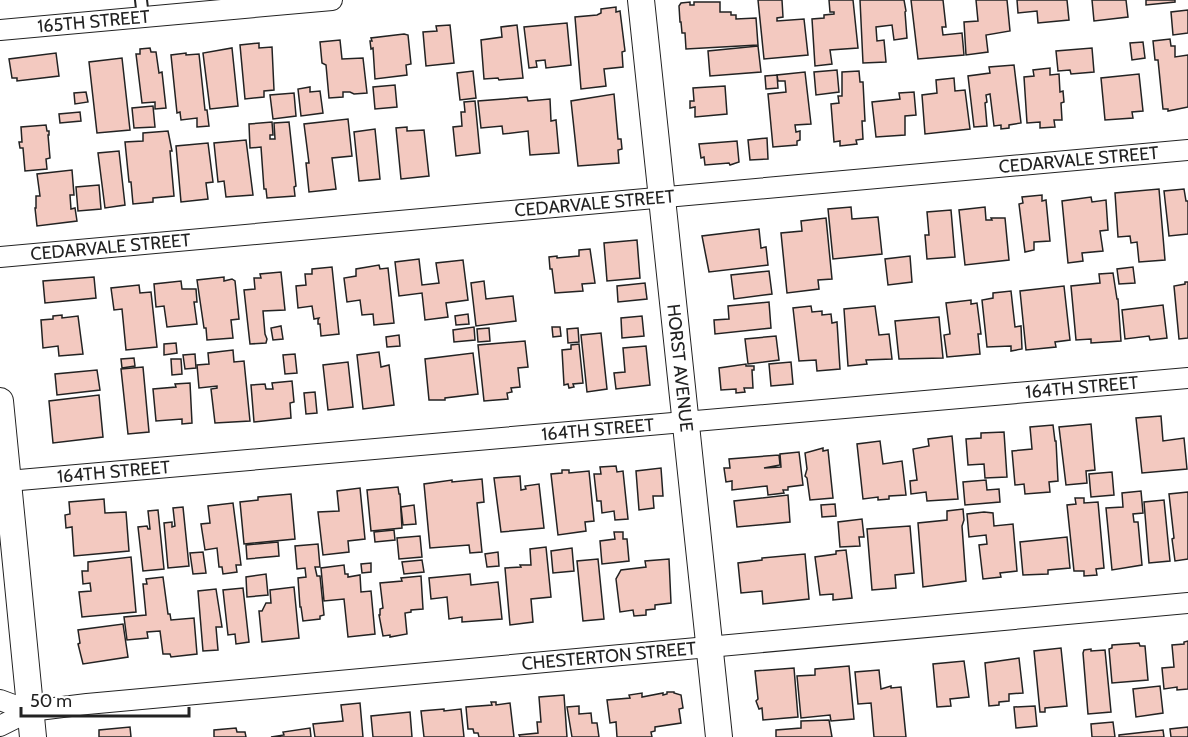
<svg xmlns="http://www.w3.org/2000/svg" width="1188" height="737" viewBox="0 0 1188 737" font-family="Cabin,sans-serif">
<rect width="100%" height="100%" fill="#fff"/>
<g fill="#f3c9c0" stroke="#222" stroke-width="1.5">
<path d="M758 0H782L783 17 777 18V21L804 19 808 55 764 59Z"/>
<path d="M829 0H853L858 48 830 50 832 64 815 66 812 19 824 18V15L834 14V12H830Z"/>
<path d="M860 0H904L906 11 905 12 907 38 894 40 892 25 876 27 877 41 884 40 886 62 863 63Z"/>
<path d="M911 0H943L946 27H942L943 35 962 33 964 55 918 59Z"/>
<path d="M976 0H1007L1010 31 986 35 988 52 966 55 964 22 978 21Z"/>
<path d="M1017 0H1067L1069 20 1038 23 1037 11 1018 13Z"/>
<path d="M1092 0H1126L1128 17 1094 21Z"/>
<path d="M1146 0H1175V2L1146 5Z"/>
<path d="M690 2V5H694V2H720V12H731V15H736V19L756 18 758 45 686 49 685 33H682L681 22H680L679 6 681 3Z"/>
<path d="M616 7V12L620 11 625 51 622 52 623 67 604 69 606 86 581 89 575 17 597 15 601 13V9Z"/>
<path d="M1188 10V33L1173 35 1171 12Z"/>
<path d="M567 23 571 65 546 68 545 60 536 61 537 67 529 68 524 27Z"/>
<path d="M450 25 454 63 426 66 423 32 437 31 436 26Z"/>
<path d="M517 25 523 78 499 80 498 78 484 79 481 40 502 37 501 27Z"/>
<path d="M404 34 408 35 411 64 406 65 407 75 375 79 373 48 371 49 370 41H372L371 38Z"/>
<path d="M1170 39 1171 46H1175V57L1188 55V107L1168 111V109H1163L1158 60H1155L1153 41Z"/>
<path d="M340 40 342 59 363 58 367 93 354 94 350 92H343V97L329 98 326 65 322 63 320 42Z"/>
<path d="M1143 42 1145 58 1132 60 1130 43Z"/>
<path d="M259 43V48L272 47 274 90 264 91V97L245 99 240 45Z"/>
<path d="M758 46 761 72 710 76 708 51Z"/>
<path d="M150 48 151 52H156L159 73 162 72 166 108 155 109V102L142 103 136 54H140V49Z"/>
<path d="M232 48 238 106 210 109 203 53Z"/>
<path d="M1092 48 1094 72 1071 74 1070 70 1058 71 1056 51Z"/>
<path d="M56 53 59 76 17 81V78H12L9 59Z"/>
<path d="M186 53V55L199 54 205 110H207L209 126 197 127V118L181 120 180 112 177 113 171 55Z"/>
<path d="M122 58 130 130 97 133 89 62Z"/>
<path d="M1014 65 1021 123 1009 125V128L1001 129V125L994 126 990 94 986 95 987 102 985 103 987 126 974 127 968 76 990 73 989 67Z"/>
<path d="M1050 68V75L1059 74 1060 92 1063 91 1064 102 1061 103 1062 120H1054L1055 127 1040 128V122L1027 123 1024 77 1034 76 1033 70Z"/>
<path d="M837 70 839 92 816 95 814 72Z"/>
<path d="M473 71 476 98 460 100 457 73Z"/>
<path d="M859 71 860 82H863L865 121H862L863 139 856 140 857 144 840 146V141L834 142 831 104 839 103 838 96H842V72Z"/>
<path d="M805 72 811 124 795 125 796 132 800 131V140L797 141V145L773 147 768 94 786 92 785 81H778L777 75Z"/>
<path d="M1139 74 1143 111 1132 112 1133 118 1105 120 1101 78Z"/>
<path d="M777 75 778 88 766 89 765 76Z"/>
<path d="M954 78 955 91 965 90 970 129 925 134 922 95 937 93 936 80Z"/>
<path d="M395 85 397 107 375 109 373 87Z"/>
<path d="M725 86 727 114 695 117V107L690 108V101H694L693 88Z"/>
<path d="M310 87V92L320 91 323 113 301 116 298 89Z"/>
<path d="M86 92 88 102 75 104 74 93Z"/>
<path d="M914 92 916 115 905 116V135L876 137 872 102 900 99 899 93Z"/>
<path d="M294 93 296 116 273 119 270 95Z"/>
<path d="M614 94 618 139H621L622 149 618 150 619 163 578 166 571 101Z"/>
<path d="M527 97 528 101 550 99 551 121 556 120 559 153 530 155 528 131 503 134 502 126 481 128 478 101Z"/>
<path d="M475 101 480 153 456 156 453 127 462 126 461 112H465L464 102Z"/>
<path d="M153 106 155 127 134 128 132 108Z"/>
<path d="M80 112 81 121 60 123 59 114Z"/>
<path d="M348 119 352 156 332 158 336 189 309 192 306 163H309L304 124Z"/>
<path d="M272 122 273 135H270V139H275L274 123 289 122 296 186 294 187 295 196 267 198 266 189H264L261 147 250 148 249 124Z"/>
<path d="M46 125 47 131H49V135H48L50 158 46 159 47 169 25 171 23 148H20L19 142H22L21 127Z"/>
<path d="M407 127V131L424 130 429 176 401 179 396 128Z"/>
<path d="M375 129 380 179 359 181 354 132Z"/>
<path d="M168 131 172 151H170L174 196 153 198V202L133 204 131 182H129L125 142 143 141V133Z"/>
<path d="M767 138 768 159 750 160 748 140Z"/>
<path d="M246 140 253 195 226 197 224 181 218 182 214 143Z"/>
<path d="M737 141 739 162 730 165 729 163 705 165 704 157 701 158 699 144Z"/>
<path d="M208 143 213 182 206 183 208 199 181 202 176 146Z"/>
<path d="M119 151 125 205 105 208 98 153Z"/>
<path d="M72 170 74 195H70L71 209 75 208 77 221 37 226 35 208H36V196H40L37 174Z"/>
<path d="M99 185 101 209 78 211 76 187Z"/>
<path d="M1159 189 1165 260 1139 262 1137 242 1131 243 1130 236 1118 237 1115 193Z"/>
<path d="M1184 189 1186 201H1188V234L1169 236 1164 191Z"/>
<path d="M1042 195V201L1046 200 1050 241 1034 242V250L1025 252 1019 204 1023 203 1022 197Z"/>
<path d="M1091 197 1092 202 1106 200 1108 230 1100 231 1103 251 1082 253 1083 261 1068 263 1062 201Z"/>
<path d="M851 207 852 219 878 217 882 254 833 259 828 209Z"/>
<path d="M985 207 986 220H992L991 218H1005L1009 260 965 265 959 210Z"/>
<path d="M951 210 955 257 927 259 925 235H929L927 212Z"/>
<path d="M826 218 832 279 818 280 819 289 787 293 781 233 802 231 801 221Z"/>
<path d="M759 229 761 248 766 247 768 265 709 272 702 236Z"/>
<path d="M637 240 640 278 607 281 604 243Z"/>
<path d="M590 249 595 283 582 284 583 291 555 293 552 269H550L549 257 557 256V258L579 256V250Z"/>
<path d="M910 256 912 282 888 285 885 259Z"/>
<path d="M419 259 422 285 439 283 436 263 463 260 468 300 446 303 448 317 425 320 422 293 399 296 395 262Z"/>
<path d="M379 265 380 269 388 268 394 323 374 325 373 314 362 315 360 300 347 302 344 278 356 276V269Z"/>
<path d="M332 267 339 334 321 336 320 324H318V320L319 318 314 319 312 306 298 308 296 286 306 285 305 274H312V269Z"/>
<path d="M1133 267 1135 283 1119 284 1117 269Z"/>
<path d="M769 271 772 294 734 299 731 275Z"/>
<path d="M281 272 285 310 263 311 265 334 267 339 266 343 250 344 244 290 255 289 254 278H261L260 274Z"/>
<path d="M1113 273 1117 299H1118L1121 341 1091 343V339L1076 340 1071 286 1100 283 1099 274Z"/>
<path d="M94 277 96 298 45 303 43 281Z"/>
<path d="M224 277V281L232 279 235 281 239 319 231 320 233 338 207 340 206 328H204L197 280Z"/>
<path d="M181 281 182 289H196L197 302H194L197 324 167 327 164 306 156 307 154 284Z"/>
<path d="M484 281 486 299 513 296 516 321 476 326 471 283Z"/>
<path d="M1185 282H1188V338L1179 339 1174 286 1185 284Z"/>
<path d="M645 283 647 299 618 302 617 286Z"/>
<path d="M139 285 140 293 151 292 157 347 126 350 122 309 114 310 111 288Z"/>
<path d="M1064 286 1070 340 1055 342 1056 347 1026 350 1020 291Z"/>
<path d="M1011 291 1015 327 1021 326 1022 349 1011 351V346L987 347 982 300 993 298V293Z"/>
<path d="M971 300V304L977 303 981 334H978L980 354 947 357 944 335 950 334 946 303Z"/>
<path d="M769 302 771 328 715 334 714 320 729 319 728 306Z"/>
<path d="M1163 305 1167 338 1150 340 1149 336 1125 339 1122 310Z"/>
<path d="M811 306 812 312 822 311V315L831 314 832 323 837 322 840 369 817 371 816 360 799 361 793 308Z"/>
<path d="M875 306 879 335 889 334 892 359 866 360 867 364 848 366 844 309Z"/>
<path d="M468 314 469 324 456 325 455 316Z"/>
<path d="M62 315V318L78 316 83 354 59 356 58 346 43 348 41 320 53 319V316Z"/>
<path d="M642 316 644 336 622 338 621 318Z"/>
<path d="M939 317 943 358 899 359 895 321Z"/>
<path d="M281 326 283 339 273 340 271 328Z"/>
<path d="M474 327 475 340 454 342 453 330Z"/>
<path d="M552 327H560L561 336 553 337Z"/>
<path d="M489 328 490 341 478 342 477 329Z"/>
<path d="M578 328 579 342 568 343 567 329Z"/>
<path d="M601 333 607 389 587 392 581 335Z"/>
<path d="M399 335 400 346 387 347 386 337Z"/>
<path d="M776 336 779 360 748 364 745 339Z"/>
<path d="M525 341 528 367 518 368 520 387 511 388 512 392 507 393 508 399 484 401 478 345Z"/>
<path d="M176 343 177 353 164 355V344Z"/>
<path d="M579 344 583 383 573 384 574 387 569 388 568 384 564 385 562 350 571 349V345Z"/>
<path d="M646 346 650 385 616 389 614 373 625 372 623 348Z"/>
<path d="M233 350 234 362 244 361 250 421 215 423 211 389 217 388V386L199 388 197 365 209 364 208 353Z"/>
<path d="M379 352 381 367 389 365 394 405 363 409 357 355Z"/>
<path d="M473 353 478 394 445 398V400H429L425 359Z"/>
<path d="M195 354 196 368 185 369 183 355Z"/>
<path d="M295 354 297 373 285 374 283 355Z"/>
<path d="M134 358 135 366 122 368 121 359Z"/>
<path d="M171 359H181L182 374 172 375Z"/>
<path d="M348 362 353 407 328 410 323 365Z"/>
<path d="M791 362 793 384 771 386 769 364Z"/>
<path d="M746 364V366H754V370H752L753 388H744L745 392 736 393V389L721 390 719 368Z"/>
<path d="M143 367 149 432 128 434 121 369Z"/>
<path d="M97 370 100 390 57 395 55 374Z"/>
<path d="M292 381 294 402 290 403 291 418 254 422 251 385 265 384 266 389H273L272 383Z"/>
<path d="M190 383 192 423 182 424V419L156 421 153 389 176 387 175 384Z"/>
<path d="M315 392 317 413 306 414 304 393Z"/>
<path d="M99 395 103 437 53 443 49 401Z"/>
<path d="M1161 416 1163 441 1184 438 1187 469 1142 473 1136 418Z"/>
<path d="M1091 424 1095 470 1086 471 1087 483 1066 485 1059 427Z"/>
<path d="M1053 425 1055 441H1056L1058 481 1049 482 1050 492 1025 494 1024 484 1015 485 1012 451 1032 449 1030 427Z"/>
<path d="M1004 432 1007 477 985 478 984 464 968 465 966 439 981 438V433Z"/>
<path d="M952 436 958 499 927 501 926 492 911 494 910 481 917 480 913 449 929 446 928 439Z"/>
<path d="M880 441 883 464 902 461 906 495 889 496V499L878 500V497L863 499 857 444Z"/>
<path d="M823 448V451L828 450 833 498 810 500 807 478 805 476 807 469 805 453Z"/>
<path d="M799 452 803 485 788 487V490H783L784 493 768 495 767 486 732 490V481L726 482 724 468H730L729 459 779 455 780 465 764 468 781 467 780 454Z"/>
<path d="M616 466 617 472 623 471 628 519 615 520 614 511 602 513 601 501H597L594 474H601L600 467Z"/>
<path d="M661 468 663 496H653L654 508 639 510 636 471Z"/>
<path d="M562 470H569V473L589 471 594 521 585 522 586 531 558 535 551 474 562 473Z"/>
<path d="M1112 472 1114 495 1091 497 1089 474Z"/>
<path d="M520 476 521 490 526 489 525 486 539 484 544 528 501 532 494 478Z"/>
<path d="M482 479 484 502 477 503 482 552 470 553 469 545 430 548 424 484 452 480V482Z"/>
<path d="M986 480 987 490 999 489 1000 502 965 505 963 482Z"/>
<path d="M398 487 399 494H400L402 528 371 531 367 490Z"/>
<path d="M360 488 365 539 348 541 349 552 323 555 318 512 339 511 337 491Z"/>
<path d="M1141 491 1143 513 1133 514 1134 522H1138L1142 565 1112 570 1106 508 1123 507 1122 493Z"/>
<path d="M1188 492V559L1175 561 1172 539 1174 538 1169 494Z"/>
<path d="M291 494 295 539 244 544 240 502 258 500V497Z"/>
<path d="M788 495 790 522 737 527 734 501Z"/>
<path d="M1075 498H1084V503L1098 502 1104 568 1096 569 1097 575 1084 576V571H1074L1067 505 1076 504Z"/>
<path d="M104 499 105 513 126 512 129 551 74 556 72 527 66 528 65 515 70 514 69 502Z"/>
<path d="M1164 500 1170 561 1149 563 1144 502Z"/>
<path d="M233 503 241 565H236L237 572 223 574 222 567H219L217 548 205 550 201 524 210 523 208 506Z"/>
<path d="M835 504 836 516 822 517 821 505Z"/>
<path d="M414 505 416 524 403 525 401 507Z"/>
<path d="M183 507 189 566 168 568 164 523 172 522V527L175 526 173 508Z"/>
<path d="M963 509 964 520 962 526 966 581 923 587 918 523 947 520V511Z"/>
<path d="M158 510 164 569 143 571 138 527 147 526 148 529H150L148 511Z"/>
<path d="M984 512 993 513 994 526 1013 524 1017 571 1000 573 1001 577 983 579 979 545 987 544 986 535 969 537 967 514Z"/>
<path d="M862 519 864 537H859L860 546 840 547 838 522Z"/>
<path d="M910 526 914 573 895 575 896 588 872 590 867 529Z"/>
<path d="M394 530 395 540 375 542 374 532Z"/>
<path d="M614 532H623V539H627L629 561 602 564 600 541 615 539Z"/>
<path d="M420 536 422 557 399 559 397 538Z"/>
<path d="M1067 537 1070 568 1048 570V574L1023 575 1020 542Z"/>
<path d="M278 542 279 556 247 559 246 545Z"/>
<path d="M318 544 320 567H315L317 576H320L324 615 320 616V619L303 621 301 607H300L298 578 306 577 305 568 297 569 295 546Z"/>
<path d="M546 547 551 597 531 599 533 622 510 625 505 568 521 567 520 565H531L530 549Z"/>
<path d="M572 548 574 571 553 573 551 551Z"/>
<path d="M846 550 852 598 833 600V594L820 595 815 557 836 554V551Z"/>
<path d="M203 552 206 573 193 574 190 553Z"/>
<path d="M498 552 499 566 487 567 485 554Z"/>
<path d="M805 554 809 599 763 604 762 591 741 593 738 563 762 560V558Z"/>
<path d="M131 557 136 612 82 617 79 592 91 591 90 583 83 584 82 571H88V562Z"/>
<path d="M598 559 604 619 583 621 577 561Z"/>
<path d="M669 559 671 603 655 605V609L646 610V615L634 616 633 610 620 612 616 579 621 570 646 567 645 561Z"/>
<path d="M422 560 424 572 404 574 402 562Z"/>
<path d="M371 563V572L362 573 361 564Z"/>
<path d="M344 565 345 574H348V577L360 575 361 592 371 591 375 634 348 637 344 599 324 601 321 568Z"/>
<path d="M266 574 268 595 247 597 246 577Z"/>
<path d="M470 574 471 585 498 582 502 619 462 622V617L449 619 447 597 431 599 429 578Z"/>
<path d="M421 576 423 609 411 610V612L405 613 407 634 390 637V635L383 636 379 615H380V609L383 608 380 583 402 581 401 578Z"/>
<path d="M163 577 168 614H170L171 620 194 618 197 654 171 657 170 654H163L160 631 147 632 148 638 127 640 124 617 146 615 143 584H147L146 579Z"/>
<path d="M294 587 299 638 262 642 259 611H262L266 603H271L270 590Z"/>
<path d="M243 588 249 642 236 644 235 634 228 635 223 590Z"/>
<path d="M216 589 222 627H216L218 650 203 651 198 591Z"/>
<path d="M123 624 128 657 83 664 78 644 80 643 78 630Z"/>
<path d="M1188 641V689L1177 690V687L1164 689 1162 668 1174 667 1172 645 1184 644V642Z"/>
<path d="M1139 643 1140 646H1145L1148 680 1112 683 1109 649 1112 648V645Z"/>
<path d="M1061 648 1067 706 1045 708V712H1040L1034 651Z"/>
<path d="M1091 649V651L1105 650 1111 712 1088 714 1083 653 1084 650Z"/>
<path d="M1019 658 1023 693 1009 694V701L999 702V705L989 706 985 663Z"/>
<path d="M964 661 969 697 950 699 951 706 937 707 933 664Z"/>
<path d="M849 666 854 719 831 721 830 715 801 718 797 676 815 675V669Z"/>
<path d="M794 668 798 717 763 720 762 708 759 709 756 701 758 699 755 671Z"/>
<path d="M879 670 881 689 891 686V688L901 687 906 737H874L871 703 858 704 855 672Z"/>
<path d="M1160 686 1163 713 1136 717 1133 689Z"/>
<path d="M667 692H674V693L681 695 683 708 679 709 681 723 655 727V731L651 732 652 737H617L616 722 610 723 607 700 630 698 629 695 642 693V697L663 693V695L667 694Z"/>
<path d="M564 695 567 737H520L519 735 538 733 537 722H541L539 697Z"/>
<path d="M491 702H496V705L510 703 514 737H479L478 733H474L473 729H468L466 707 492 705Z"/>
<path d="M360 703 363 737H315L313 724 343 721 341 705Z"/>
<path d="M579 706V714L591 713 592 723H597L599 737H572L567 707Z"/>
<path d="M1035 706 1037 726 1016 728 1014 707Z"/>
<path d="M444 709V711L461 709 464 737H424L421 711Z"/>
<path d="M410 712 412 737H373L371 716Z"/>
<path d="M829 720 832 737H776V730L801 728V721Z"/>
<path d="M1113 722 1115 737H1092L1091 724Z"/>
<path d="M130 727 131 737H99V730Z"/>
<path d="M1188 727V737H1171L1170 729Z"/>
<path d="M236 728 237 732H245L246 737H214V730Z"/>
<path d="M310 728 311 737H271L284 735 283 732Z"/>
<path d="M1163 730 1164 737H1119V735Z"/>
</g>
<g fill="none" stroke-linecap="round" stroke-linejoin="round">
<g stroke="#222" stroke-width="14">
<path id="service" d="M141 0 143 17"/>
</g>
<g stroke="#222" stroke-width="22">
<g id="minor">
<path id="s1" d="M0 30 332 0"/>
<path id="s2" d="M0 257 1188 150"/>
<path id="s3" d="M8 481 1188 378"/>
<path d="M0 700 30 711"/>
<path id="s4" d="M0 726 30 711 87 704 1188 603"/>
</g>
</g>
<g stroke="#222" stroke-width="28">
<g id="tertiary">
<path id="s5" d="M641 0 719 737"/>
<path d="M0 401 33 737"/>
</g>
</g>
<use href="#service" stroke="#fff" stroke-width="10"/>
<use href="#minor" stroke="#fff" stroke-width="20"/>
<use href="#tertiary" stroke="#fff" stroke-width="26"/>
</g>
<g text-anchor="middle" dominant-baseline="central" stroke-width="4.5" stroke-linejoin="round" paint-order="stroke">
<g font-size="18" fill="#222" stroke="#fff">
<text stroke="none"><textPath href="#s1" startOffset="94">165TH STREET</textPath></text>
<text stroke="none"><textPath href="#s2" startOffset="1083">CEDARVALE STREET</textPath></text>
<text stroke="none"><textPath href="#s2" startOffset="597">CEDARVALE STREET</textPath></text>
<text stroke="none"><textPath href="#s2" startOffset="111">CEDARVALE STREET</textPath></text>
<text stroke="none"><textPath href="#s5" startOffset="370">HORST AVENUE</textPath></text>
<text stroke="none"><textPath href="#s3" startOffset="1078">164TH STREET</textPath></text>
<text stroke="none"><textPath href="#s3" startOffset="592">164TH STREET</textPath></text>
<text stroke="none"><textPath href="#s3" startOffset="106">164TH STREET</textPath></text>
<text stroke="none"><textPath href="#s4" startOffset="615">CHESTERTON STREET</textPath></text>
</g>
</g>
<path d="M21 707v9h168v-9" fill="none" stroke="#222222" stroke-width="3"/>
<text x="30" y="707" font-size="18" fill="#222222" stroke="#ffffff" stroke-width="4.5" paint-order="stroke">50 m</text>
</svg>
